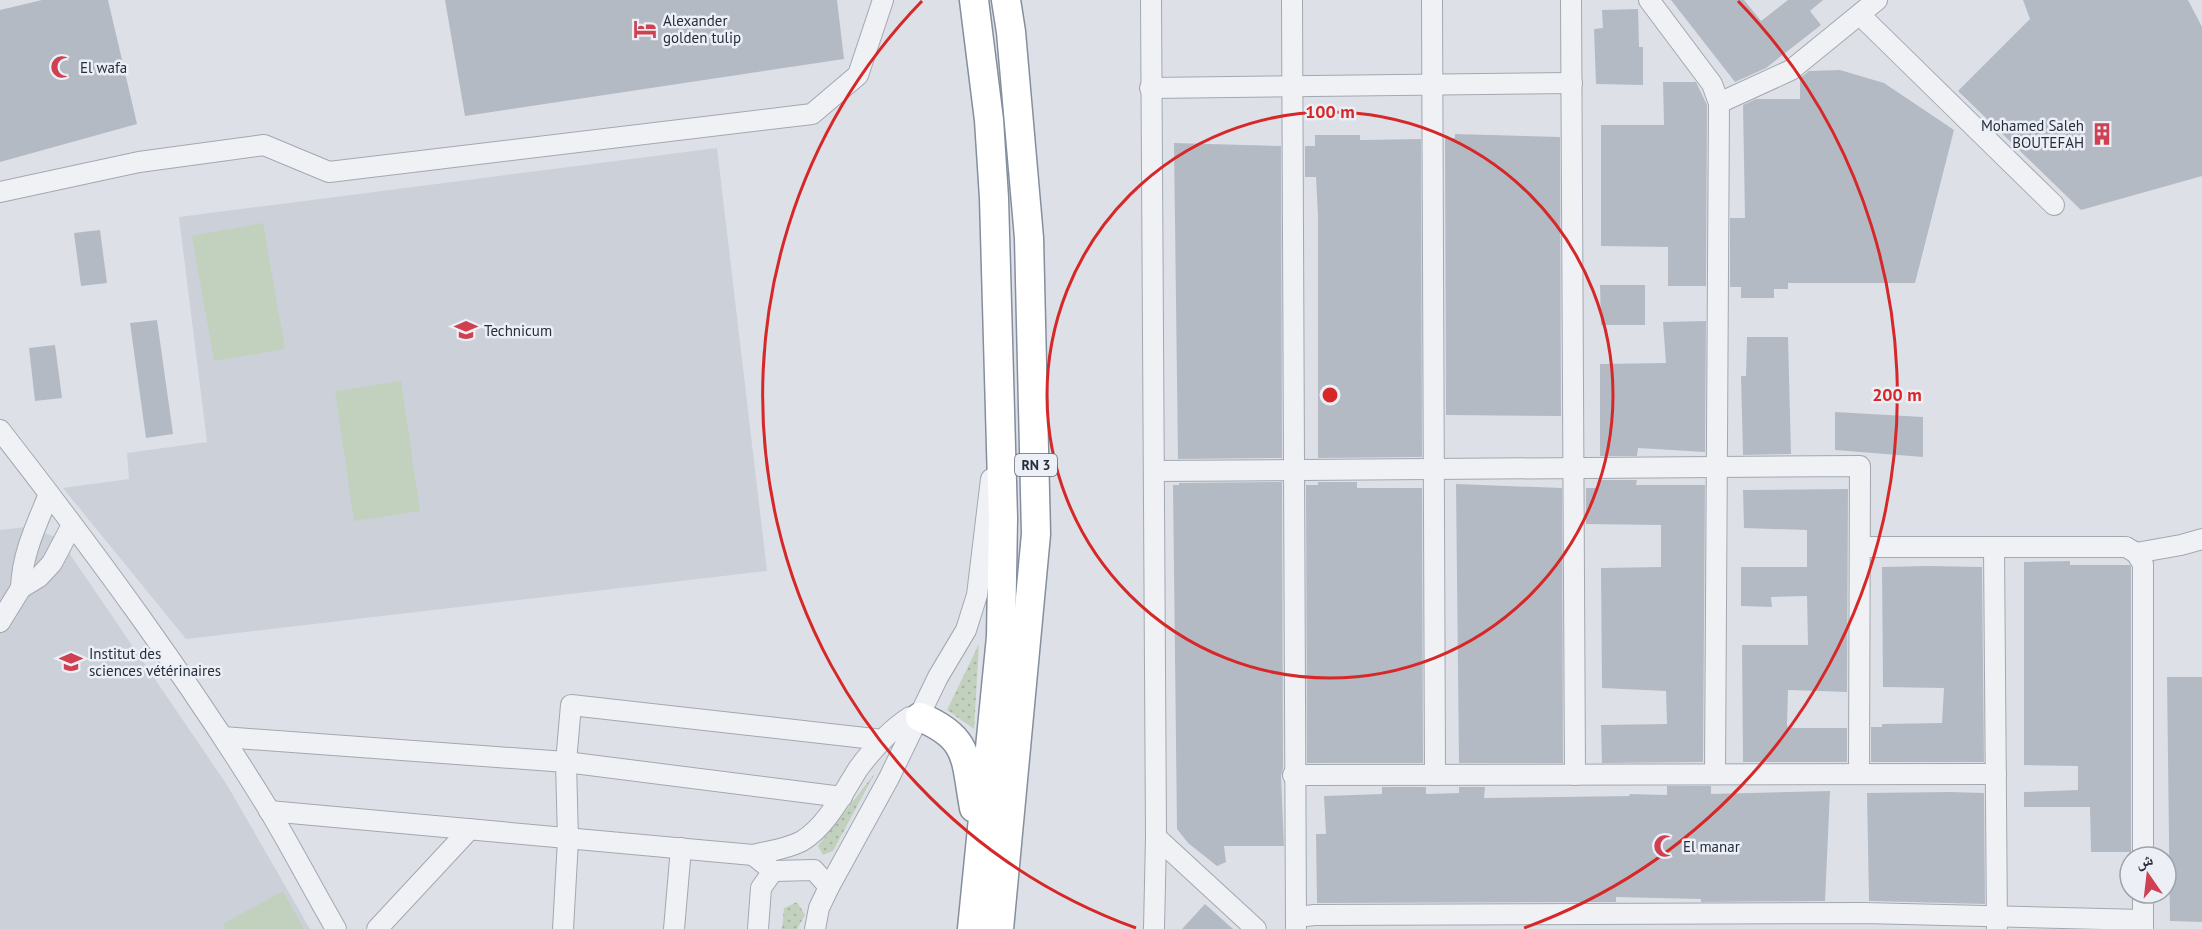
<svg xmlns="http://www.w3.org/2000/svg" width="2202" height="929" viewBox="0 0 2202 929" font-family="'PT Sans','Noto Naskh Arabic',sans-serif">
<defs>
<pattern id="grass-dots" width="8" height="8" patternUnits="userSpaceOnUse" patternTransform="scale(1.5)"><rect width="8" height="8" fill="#c2d1be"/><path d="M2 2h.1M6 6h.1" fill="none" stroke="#a7b4a4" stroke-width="1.8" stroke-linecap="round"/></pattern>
</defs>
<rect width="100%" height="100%" fill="#dde1e7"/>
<g fill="#cbd0d9">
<path d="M717 148 767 571 186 639 63 488 129 479 127 453 207 442 179 217Z"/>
<path d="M26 527 59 538 227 785 310 929H0V530Z"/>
</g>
<g fill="url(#grass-dots)">
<path d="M979 644 974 729 947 710Z"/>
<path d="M875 773 833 851 823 855 818 846Z"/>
<path d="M797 902 805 915 797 929H782L784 908Z"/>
</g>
<g fill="#c2d1be">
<path d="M263 223 285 349 214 361 192 236Z"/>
<path d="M401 381 420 511 354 521 335 391Z"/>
<path d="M283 891 304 929H226L223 924Z"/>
</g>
<g fill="#b4bac4">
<path d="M42 0H108L137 124 0 162V10Z"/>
<path d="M445 0H837L844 59 465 116Z"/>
<path d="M1671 0H1744L1761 21 1788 0H1823L1810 11 1821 25 1766 68 1735 82Z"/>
<path d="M2023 0H2188L2202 27V176L2081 210 1958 91 2030 19Z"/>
<path d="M1638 9 1639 47H1643V85L1596 84 1594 29 1603 28 1602 10Z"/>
<path d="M1840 70 1884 83 1954 130 1915 283H1788V289H1774V298H1741V287H1730V218H1745L1743 105 1756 99H1800V78L1809 71Z"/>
<path d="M1663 82H1696L1707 105 1706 286H1668V247L1601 246V125H1664Z"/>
<path d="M1455 134 1560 137 1561 416 1446 415 1445 138H1455Z"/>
<path d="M1315 135H1360V140L1421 139 1422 457 1318 458V215L1316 177H1305V146H1315Z"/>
<path d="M1174 143 1281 146 1282 458 1178 459Z"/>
<path d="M100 230 107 283 81 286 74 233Z"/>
<path d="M1600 285H1645V325H1601Z"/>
<path d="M157 320 173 434 146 438 130 323Z"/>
<path d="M1706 321 1705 452 1638 448 1637 456H1600V364L1666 363 1663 322Z"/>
<path d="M1747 337H1788L1791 454 1743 455 1741 376H1746Z"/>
<path d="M55 345 62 398 35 401 29 348Z"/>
<path d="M1835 412 1923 417V457L1835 450Z"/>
<path d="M1600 480H1637L1636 485H1705L1703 762 1602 763 1601 725 1667 724 1666 691 1602 688 1601 568 1661 567V525L1586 524V488H1598Z"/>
<path d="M1282 482 1283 768 1281 776 1284 846H1224L1226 862 1217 866 1188 843 1177 829 1173 485H1179V483Z"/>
<path d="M1318 482H1357V488H1422L1423 763H1307L1306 485H1318Z"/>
<path d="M1456 484 1562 488 1563 763H1459Z"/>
<path d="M1848 489 1847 692 1788 690 1787 725 1788 728H1847V762H1743L1742 645H1808L1807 596 1771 597 1772 607 1741 606V567H1807V530L1744 528 1743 490Z"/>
<path d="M2070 561V565H2130L2131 567V852H2091L2090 807H2024V792L2078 790V766L2024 765V562Z"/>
<path d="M1928 566 1982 567 1984 762H1871V727H1882V724L1942 723 1944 688 1883 687 1882 567Z"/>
<path d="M2167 677H2202V922L2170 921Z"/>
<path d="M1667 786H1711V794L1830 791 1825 901 1701 902V899L1616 897V902L1317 903 1316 834H1326L1324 796 1382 794V787H1426V794L1459 793V787H1485L1484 798 1629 796 1630 794 1667 795Z"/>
<path d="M1950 792 1984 793 1985 904 1869 901 1867 793Z"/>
<path d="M1205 904 1233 929H1182Z"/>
</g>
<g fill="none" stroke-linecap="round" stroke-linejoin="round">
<g stroke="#a2a8b1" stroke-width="22">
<g id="minor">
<path d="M1151 0 1156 837 1154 929"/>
<path d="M1292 0 1296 929"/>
<path d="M1432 0 1435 775"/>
<path d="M1571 0 1575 775"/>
<path d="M1649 0 1712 84 1719 103 1715 774"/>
<path d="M1860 15 2054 205"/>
<path d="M1150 88 1572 83"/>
<path d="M1719 103 1791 70 1877 0"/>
<path d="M0 192 139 162 264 145 329 172 812 114 858 75 883 0"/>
<path d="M0 430C95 552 188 678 269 810 292 849 313 889 336 929"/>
<path d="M1154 471 1860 466 1859 774"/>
<path d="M1861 547H2126L2136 553 2143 564V857"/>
<path d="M1994 547 1997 928"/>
<path d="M2136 553 2181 545 2202 539"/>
<path d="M21 588C22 554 36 526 49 494"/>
<path d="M0 622 21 588 39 577 52 563 72 525"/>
<path d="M223 737 566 762 842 797"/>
<path d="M1293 775 1996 774"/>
<path d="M269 811 753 855C770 851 787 849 802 841 827 826 843 793 858 769 872 750 890 730 910 717H920"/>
<path d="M1156 837 1256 929"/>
<path d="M753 855 773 871 814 870 829 887 889 778 938 677 966 630 977 595 991 479"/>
<path d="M2143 893V929"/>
<path d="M1296 917 1315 915 1864 913 2143 920"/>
<path d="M377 929 470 829"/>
<path d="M563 929 568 840 566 762 571 705 883 740"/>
<path d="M674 929 681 848"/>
<path d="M758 929 761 888 773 871"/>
<path d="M815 929 819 908 829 887"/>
</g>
</g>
<g stroke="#848e9d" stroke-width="31">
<g id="highway">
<path d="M920 717C971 738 965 760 974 808"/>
<path d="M972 929 1001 637 1003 518 994 198 989 120 974 0"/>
<path d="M999 929 1036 534 1029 238 1011 32 1006 0"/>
</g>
</g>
<use href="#minor" stroke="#f0f1f5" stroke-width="20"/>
<use href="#highway" stroke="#fff" stroke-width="28"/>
</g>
<g fill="none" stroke="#d62828" stroke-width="3">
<circle cx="1330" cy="395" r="283"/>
<path d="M1136 928A567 567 0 0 1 922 1M1738 1A567 567 0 0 1 1524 928"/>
</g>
<defs>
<g id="hotel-bare" transform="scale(1.8)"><path d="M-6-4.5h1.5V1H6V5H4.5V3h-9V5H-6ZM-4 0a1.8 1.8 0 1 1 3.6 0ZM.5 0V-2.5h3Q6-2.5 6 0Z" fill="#ce4052" stroke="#eceff5" stroke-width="2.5" paint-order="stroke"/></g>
<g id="mosque-bare" transform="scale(1.8)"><path d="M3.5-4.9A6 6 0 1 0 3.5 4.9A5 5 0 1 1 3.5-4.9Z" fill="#ce4052" stroke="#eceff5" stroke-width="2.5" paint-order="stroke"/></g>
<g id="building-bare" transform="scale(1.8)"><path d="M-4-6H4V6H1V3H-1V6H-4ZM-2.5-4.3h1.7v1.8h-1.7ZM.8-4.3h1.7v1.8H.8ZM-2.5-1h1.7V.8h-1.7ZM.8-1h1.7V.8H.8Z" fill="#ce4052" stroke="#eceff5" stroke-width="2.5" paint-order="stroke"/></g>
<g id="school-bare" transform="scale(1.8)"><path d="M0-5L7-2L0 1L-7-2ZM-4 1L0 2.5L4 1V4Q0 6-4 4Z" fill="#ce4052" stroke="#eceff5" stroke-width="2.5" paint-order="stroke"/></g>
<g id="university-bare" transform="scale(1.8)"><path d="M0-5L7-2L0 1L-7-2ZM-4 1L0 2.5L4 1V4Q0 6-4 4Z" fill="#ce4052" stroke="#eceff5" stroke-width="2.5" paint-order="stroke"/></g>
</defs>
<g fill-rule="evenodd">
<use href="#hotel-bare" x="645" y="29"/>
<use href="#mosque-bare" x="62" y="67"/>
<use href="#building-bare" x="2102" y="134"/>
<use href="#school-bare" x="466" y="330"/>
<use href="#university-bare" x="71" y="662"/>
<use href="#mosque-bare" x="1665" y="846"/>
</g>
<g text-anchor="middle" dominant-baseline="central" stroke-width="5" stroke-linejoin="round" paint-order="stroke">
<rect fill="#eceff5" stroke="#616874" stroke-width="1.5" x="1015" y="454" width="42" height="22" rx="4.5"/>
<g font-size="14" font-weight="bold" fill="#262e3d">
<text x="1036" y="465">RN 3</text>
</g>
<g font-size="15" fill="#262e3d" stroke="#eceff5" text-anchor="start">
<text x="663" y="20">Alexander<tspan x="663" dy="17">golden tulip</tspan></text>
<text x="80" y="67">El wafa</text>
<text x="2084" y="125" text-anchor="end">Mohamed Saleh<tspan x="2084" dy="17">BOUTEFAH</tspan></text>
<text x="484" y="330">Technicum</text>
<text x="89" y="653">Institut des<tspan x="89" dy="17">sciences vétérinaires</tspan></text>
<text x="1683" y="846">El manar</text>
</g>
</g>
<circle cx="1330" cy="395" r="9" fill="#d62828" stroke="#eceff5" stroke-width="3"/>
<g font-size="18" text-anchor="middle" font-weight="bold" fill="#d62828" stroke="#eceff5" stroke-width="5" stroke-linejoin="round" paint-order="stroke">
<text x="1330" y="118">100 m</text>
<text x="1897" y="401">200 m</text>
</g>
<g transform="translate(2148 875) rotate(346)"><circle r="28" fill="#eceff5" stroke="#9da2ab" stroke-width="1.5"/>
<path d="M0-4.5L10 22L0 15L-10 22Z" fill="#ce4052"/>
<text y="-9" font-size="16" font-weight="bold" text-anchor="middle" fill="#262e3d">ش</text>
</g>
</svg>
